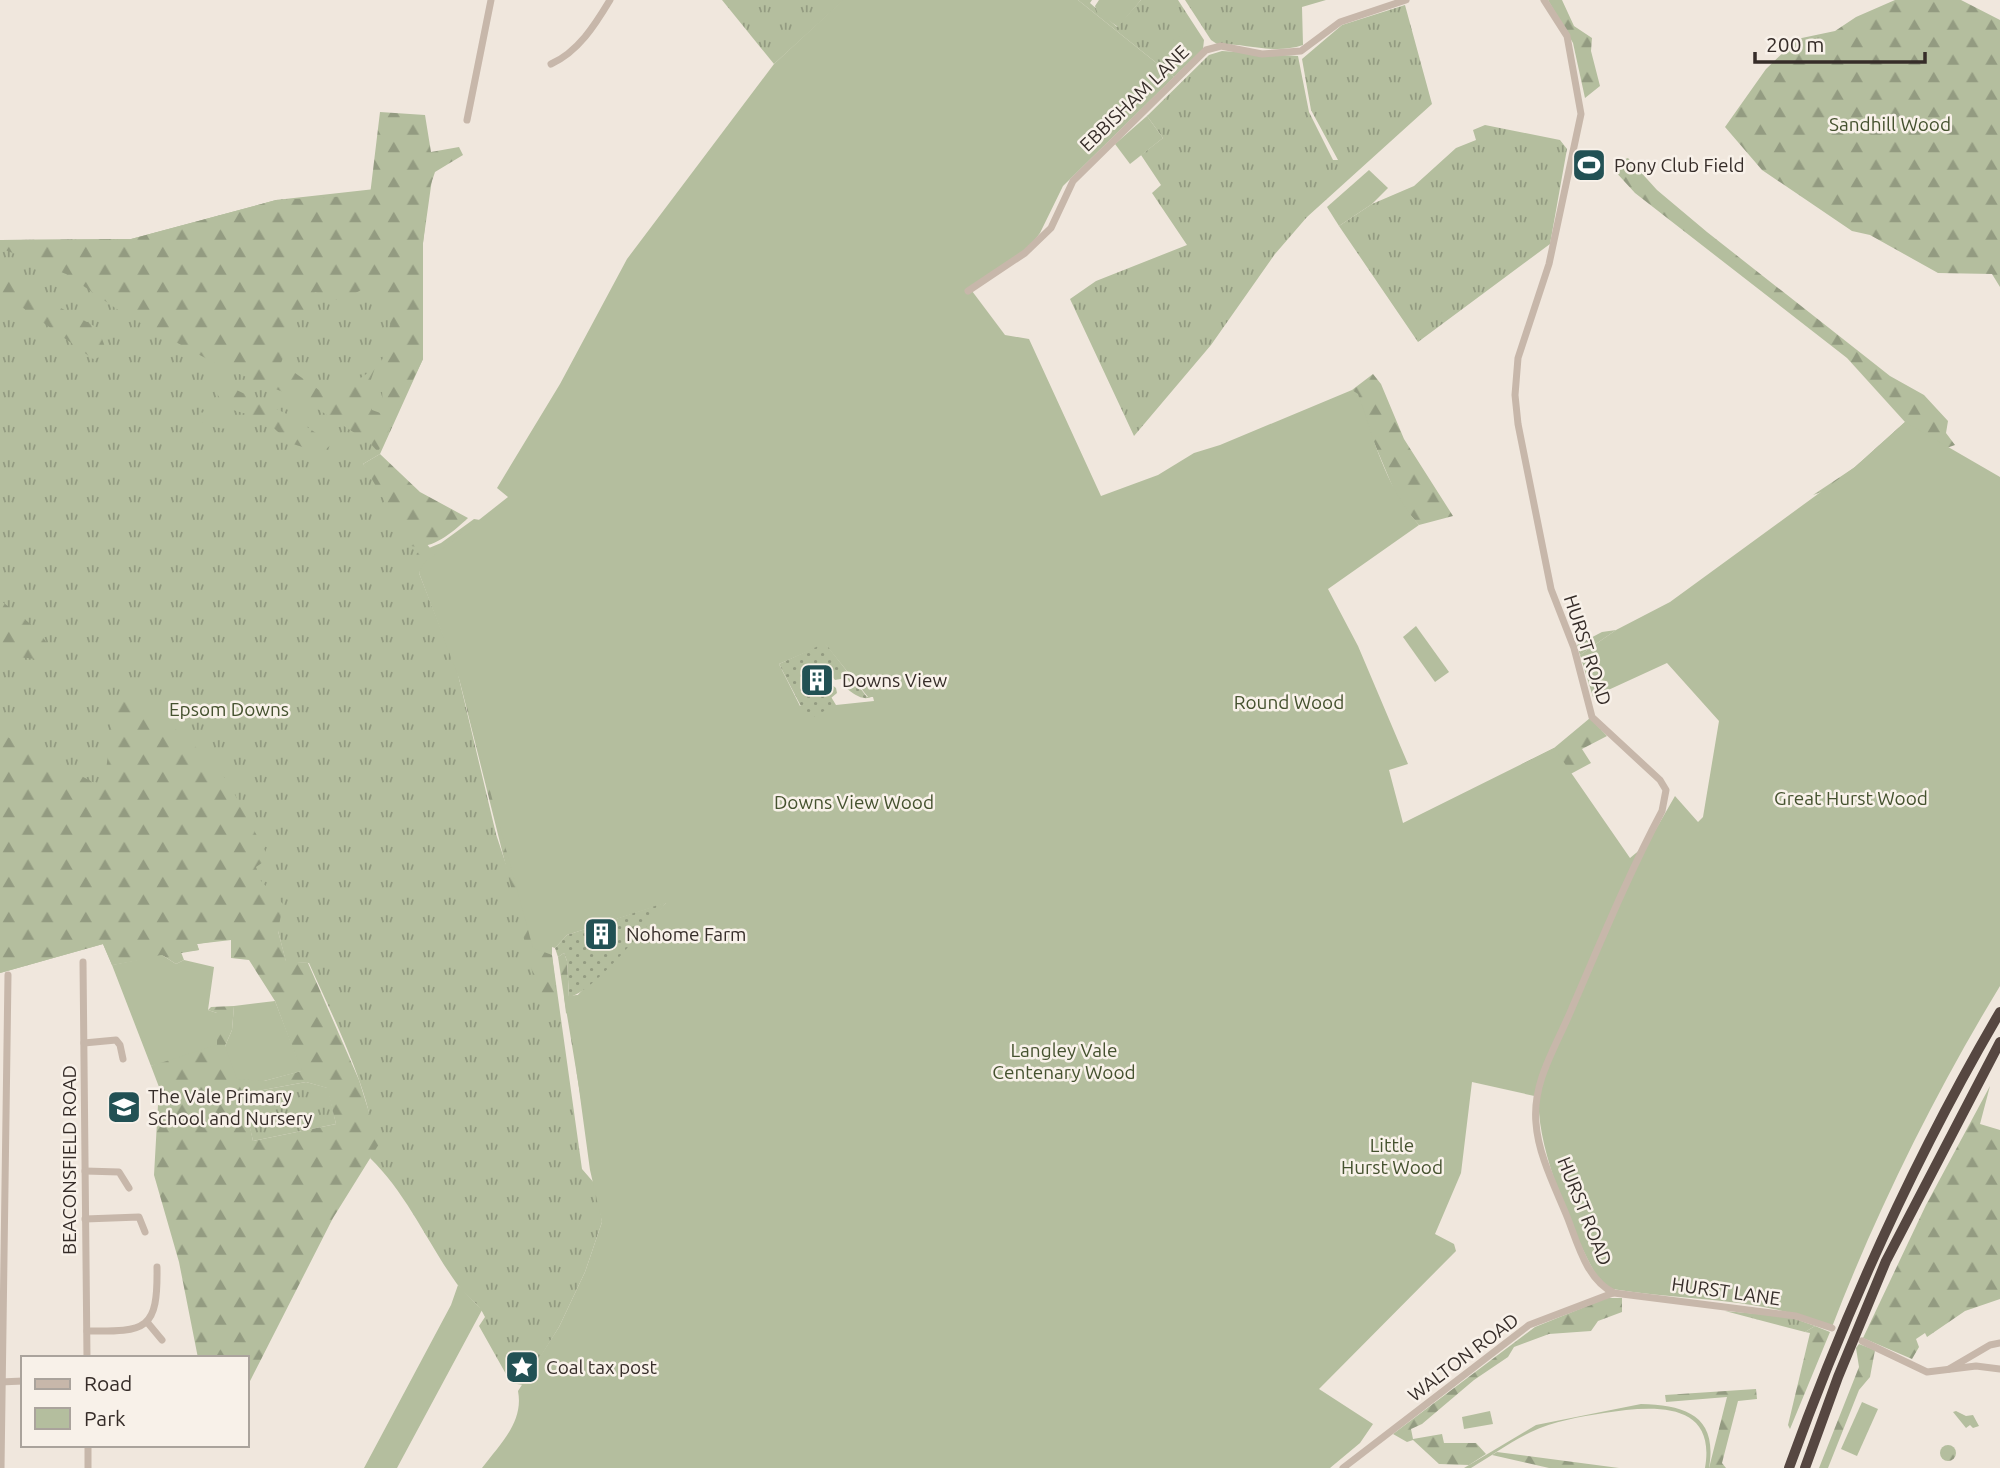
<svg xmlns="http://www.w3.org/2000/svg" width="2000" height="1468" viewBox="0 0 2000 1468" font-family="Ubuntu,sans-serif">
<defs>
<pattern id="grass-tufts" width="24" height="20" patternUnits="userSpaceOnUse" patternTransform="scale(1.75)"><rect width="24" height="20" fill="#b4be9e"/><path d="M3 7l-1-3M5 7V3M7 7l1-3M15 17l-1-3M17 17v-4M19 17l1-3" fill="none" stroke="#939b81"/></pattern>
<pattern id="forest-firs" width="22" height="20" patternUnits="userSpaceOnUse" patternTransform="scale(1.75)"><rect width="22" height="20" fill="#b4be9e"/><path d="M5 1l3.5 6h-7zM16 11l3.5 6h-7z" fill="#939b81"/></pattern>
<pattern id="garden-dots" width="8" height="8" patternUnits="userSpaceOnUse" patternTransform="scale(1.75)"><rect width="8" height="8" fill="#b4be9e"/><path d="M2 2h.1M6 6h.1" fill="none" stroke="#939b81" stroke-width="1.8" stroke-linecap="round"/></pattern>
</defs>
<rect width="100%" height="100%" fill="#f0e7dd"/>
<g fill="url(#grass-tufts)">
<path d="M722 0H844L774 64Z"/>
<path d="M1078 0H1092L1090 3 1117 27 1141 0H1178L1204 40 1203 49 1174 77Z"/>
<path d="M1185 0H1326L1302 7 1303 45C1273 55 1247 43 1217 44L1211 40Z"/>
<path d="M1405 5 1432 104 1307 217 1275 254 1211 345 1134 436 1070 299 1096 281 1187 245 1152 193 1161 185 1141 155 1163 138 1147 116 1209 55 1222 51 1298 56 1309 112 1333 160H1338L1311 110 1302 59 1342 25Z"/>
<path d="M1485 125 1560 140 1567 149 1550 244 1418 342 1339 226 1372 204 1414 186 1456 148 1476 140 1473 130Z"/>
<path d="M433 172 423 243V359L380 454 363 464 434 553 423 564 419 573 457 670 496 834 533 947 552 955 582 1169 595 1184 564 997 578 995 650 921 666 937 656 1012 640 1050 656 1138 735 1143 861 1086 977 1041 982 1040 1007 1072 865 1137H870C967 1095 1066 1058 1155 999L1180 1002 1218 1107 1185 1166 1139 1194 1101 1254 1090 1177 1084 1180 1056 1179 965 1228 966 1238C985 1230 1001 1217 1019 1209 1039 1201 1062 1199 1083 1191L1101 1333 1034 1336 979 1320 959 1288 921 1303 828 1279 778 1262 746 1267 672 1227 719 1201C704 1208 689 1216 674 1222 653 1233 611 1202 597 1188L602 1222 585 1272 559 1327 523 1385 511 1383 479 1326 485 1317C479 1303 465 1295 457 1284 427 1242 407 1194 370 1158 388 1123 325 1001 309 963L286 962 278 931 197 944 199 950 112 965 103 944 0 973V240L131 239 276 200 393 187Z"/>
<path d="M306 1082 328 1088 336 1124 253 1141 243 1098 263 1090Z"/>
<path d="M1725 1311 1790 1317 1815 1326 1805 1332Z"/>
</g>
<g fill="url(#forest-firs)" fill-rule="evenodd">
<path d="M1548 0H1562L1574 26 1592 38 1591 51 1600 86 1585 98 1573 43Z"/>
<path d="M1895 0H1961L2000 20V287L1992 274 1938 273 1870 235 1852 231 1762 170 1725 127 1766 69 1797 39 1835 31 1856 17Z"/>
<path d="M380 112 425 115 431 152 459 147 463 155 435 172 429 190 423 243V359L378 452 370 443 307 402 220 366 124 314 66 274 0 248V240L131 239 276 200 370 195ZM369 286 389 297 391 340 381 362 383 414 372 410 369 385 375 368 349 386 337 384 319 390 281 363 297 322 315 292 340 301Z"/>
<path d="M1628 158 1657 190 1707 232 1890 376 1924 395 1948 421 1946 433 1955 445 1813 495 1855 467 1905 422 1847 358 1635 193 1613 169 1619 161Z"/>
<path d="M9 280 98 328 108 355 93 359 0 291V283Z"/>
<path d="M1373 374 1381 384 1404 439 1453 516 1419 525 1399 502 1352 390Z"/>
<path d="M224 384 291 416 332 444 321 453 290 443 264 419 226 408 214 389Z"/>
<path d="M200 412 226 418 230 424 227 429 206 426 198 417Z"/>
<path d="M380 454 420 492 468 518C453 532 433 550 411 546L363 464Z"/>
<path d="M474 519 480 520 440 553 551 947 557 998 553 1003 546 1002 538 995 457 670 415 560 417 553 441 543Z"/>
<path d="M0 600C18 614 44 631 52 653L36 659 0 655Z"/>
<path d="M1616 630 1580 655 1577 645 1602 632Z"/>
<path d="M115 695 135 698 188 739 227 780 269 858 256 867 261 881 283 904 278 931 286 961 308 963 359 1080 379 1144 333 1218 247 1387V1358H198L179 1262 154 1175 159 1087 151 1066 216 1036 217 1013 208 1010 211 1007 234 1006 232 1030 225 1046 264 1081 301 1071 275 1001 249 960 231 958V940L197 944 199 950 181 952 184 960 176 964 162 955 112 965 103 944 0 973V733L104 788ZM306 1082 327 1088 336 1124 253 1141 244 1098 263 1090Z"/>
<path d="M1590 718 1607 736 1582 749 1591 763 1450 839 1522 764 1554 748Z"/>
<path d="M564 953 567 961 569 997H564L558 957Z"/>
<path d="M1990 1086 1980 1124 2000 1130V1299L1965 1311 1927 1337 1925 1333 1916 1339 1919 1347 1912 1359 1863 1338 1926 1205Z"/>
<path d="M1607 1298H1622V1312L1598 1321 1591 1331 1549 1334 1514 1347 1508 1357 1474 1380 1422 1424 1411 1429 1413 1439 1442 1434 1444 1443H1476L1486 1454 1469 1465 1439 1464 1413 1440 1407 1442 1393 1434 1535 1327Z"/>
<path d="M1815 1326 1830 1332 1790 1429 1788 1425 1810 1333 1805 1332Z"/>
<path d="M1859 1344 1875 1350 1870 1377 1859 1390 1828 1468H1819L1859 1367 1856 1348Z"/>
<path d="M1756 1389 1757 1399 1738 1401 1722 1463 1726 1468H1709L1727 1397 1666 1402 1665 1395Z"/>
<path d="M1956 1411 1966 1416 1973 1415 1979 1426 1973 1428 1970 1425 1966 1428 1953 1412Z"/>
<circle cx="1948" cy="1453" r="8"/>
<path d="M1497 1452 1619 1468H1549L1492 1455Z"/>
</g>
<g fill="#b4be9e" fill-rule="evenodd">
<path d="M843 0H1078L1174 77 1063 186 1040 233 1025 253 972 291 1005 335 1029 339 1101 496 1158 475 1194 453 1220 445 1352 390 1358 394C1374 440 1386 487 1419 525L1328 589 1358 646 1408 764 1389 770 1403 823 1554 748 1630 858 1648 843 1675 796 1698 822 1703 817 1719 721 1667 663 1593 697 1580 655 1616 630 1670 602 1855 467 1905 422 2000 477V986C1936 1091 1876 1212 1832 1327 1763 1297 1686 1301 1612 1289L1600 1282C1575 1239 1535 1146 1539 1097L1472 1082 1461 1173 1435 1234 1454 1244 1456 1251 1319 1389 1373 1424 1360 1443 1330 1468H482C500 1444 524 1422 518 1391L559 1327 585 1272 602 1222 590 1170 569 1015 566 1013 564 997 578 995 666 903 567 935 555 948 552 947V955L533 948 460 681 419 573 423 564 508 497 497 488 560 384 627 259 774 64ZM825 644 868 697H873L874 701 836 705 828 692 800 706 779 664Z"/>
<path d="M1099 0H1141L1118 27 1097 12 1095 6Z"/>
<path d="M1190 28 1200 42 1173 62 1163 48Z"/>
<path d="M1147 116 1163 138 1130 164 1115 144Z"/>
<path d="M1369 170 1388 188 1372 204 1339 226 1327 207Z"/>
<path d="M1416 626 1449 672 1435 682 1403 637Z"/>
<path d="M162 955 176 964 184 960 214 967 208 1010 217 1013V1045L151 1066 112 965Z"/>
<path d="M275 1001 302 1071 264 1081 237 1079 225 1046 232 1030 234 1006Z"/>
<path d="M458 1285 482 1310 397 1468H364L451 1305Z"/>
<path d="M1862 1402 1878 1409 1857 1456 1841 1449Z"/>
<path d="M1641 1404C1686 1405 1718 1416 1709 1468H1705C1717 1399 1650 1406 1604 1413 1580 1417 1553 1421 1531 1432 1510 1442 1491 1456 1471 1468H1464L1536 1425Z"/>
<path d="M1490 1411 1493 1424 1464 1429 1462 1417Z"/>
</g>
<g fill="url(#garden-dots)">
<path d="M825 643 867 697 873 696C863 702 854 694 846 688L852 684 846 678 835 680 826 669 821 676 836 688 837 693 831 698 835 705 808 720 779 664Z"/>
<path d="M667 902C649 923 593 993 569 997L567 961 564 953 558 957 555 948 567 935Z"/>
</g>
<g fill="none" stroke-linecap="round" stroke-linejoin="round">
<g stroke="#c7b7aa" stroke-width="7">
<path d="M1544 0 1567 36 1581 114 1549 264 1518 358 1515 395 1518 424 1551 589 1574 648 1592 717 1660 780 1666 790 1662 811C1628 875 1601 941 1572 1008 1557 1045 1532 1081 1536 1123 1538 1155 1556 1189 1568 1219 1578 1245 1587 1280 1614 1293L1796 1316 1832 1328"/>
<path d="M551 64C578 52 595 25 610 0"/>
<path d="M467 120 491 0"/>
<path d="M968 291 1025 253 1051 228 1073 181 1206 50 1221 46 1262 54 1301 51 1340 22 1406 0"/>
<path d="M83 962 87 1358"/>
<path d="M84 1043 116 1040 120 1045 123 1059"/>
<path d="M85 1171 119 1172 129 1188"/>
<path d="M85 1219 139 1217 145 1232"/>
<path d="M147 1322 162 1340"/>
<path d="M87 1331C147 1332 158 1330 157 1267"/>
<path d="M1862 1341 1927 1372 1976 1366 2000 1369"/>
<path d="M1949 1369 1990 1345 2000 1343"/>
<path d="M0 1382 23 1381"/>
<path d="M88 1445V1468"/>
<path d="M1 1468 8 975"/>
<path d="M1343 1468 1529 1325 1613 1293"/>
</g>
<g stroke="#564741" stroke-width="10">
<path d="M1789 1468C1846 1310 1915 1157 2000 1012"/>
<path d="M1805 1468 1838 1377 1886 1261 2000 1042"/>
</g>
</g>
<defs>
<g id="stadium-square" transform="scale(1.75)"><rect x="-9" y="-9" width="18" height="18" rx="4" fill="#225154" stroke="#f8f1e9"/><path d="M0-5a6.5 5 0 1 0 0 10a6.5 5 0 1 0 0-10ZM-3.5-1.8h7v3.6h-7Z" fill="#fff"/></g>
<g id="building-square" transform="scale(1.75)"><rect x="-9" y="-9" width="18" height="18" rx="4" fill="#225154" stroke="#f8f1e9"/><path d="M-4-6H4V6H1V3H-1V6H-4ZM-2.5-4.3h1.7v1.8h-1.7ZM.8-4.3h1.7v1.8H.8ZM-2.5-1h1.7V.8h-1.7ZM.8-1h1.7V.8H.8Z" fill="#fff"/></g>
<g id="school-square" transform="scale(1.75)"><rect x="-9" y="-9" width="18" height="18" rx="4" fill="#225154" stroke="#f8f1e9"/><path d="M0-5L7-2L0 1L-7-2ZM-4 1L0 2.5L4 1V4Q0 6-4 4Z" fill="#fff"/></g>
<g id="sight-square" transform="scale(1.75)"><rect x="-9" y="-9" width="18" height="18" rx="4" fill="#225154" stroke="#f8f1e9"/><path d="M0-6L1.8-2.2L6-1.7L2.9 1.2L3.7 5.4L0 3.3L-3.7 5.4L-2.9 1.2L-6-1.7L-1.8-2.2Z" fill="#fff"/></g>
</defs>
<g fill-rule="evenodd">
<use href="#stadium-square" x="1589" y="165"/>
<use href="#building-square" x="817" y="680"/>
<use href="#building-square" x="601" y="934"/>
<use href="#school-square" x="124" y="1107"/>
<use href="#sight-square" x="522" y="1367"/>
</g>
<g text-anchor="middle" dominant-baseline="central" stroke-width="5" stroke-linejoin="round" paint-order="stroke">
<g font-size="19" fill="#362d29" stroke="#f8f1e9">
<text transform="translate(1134 98) rotate(-44)">EBBISHAM LANE</text>
<text transform="translate(1588 650) rotate(72)">HURST ROAD</text>
<text transform="translate(69 1160) rotate(-90)">BEACONSFIELD ROAD</text>
<text transform="translate(1585 1211) rotate(68)">HURST ROAD</text>
<text transform="translate(1726 1291) rotate(8)">HURST LANE</text>
<text transform="translate(1463 1357) rotate(-37)">WALTON ROAD</text>
</g>
<g font-size="19" fill="#45522f" stroke="#f8f1e9">
<text x="1890" y="124">Sandhill Wood</text>
<text x="1289" y="702">Round Wood</text>
<text x="229" y="709">Epsom Downs</text>
<text x="1851" y="798">Great Hurst Wood</text>
<text x="854" y="802">Downs View Wood</text>
<text x="1064" y="1050">Langley Vale<tspan x="1064" dy="22">Centenary Wood</tspan></text>
<text x="1392" y="1145">Little<tspan x="1392" dy="22">Hurst Wood</tspan></text>
</g>
<g font-size="19" fill="#362d29" stroke="#f8f1e9" text-anchor="start">
<text x="1614" y="165">Pony Club Field</text>
<text x="842" y="680">Downs View</text>
<text x="626" y="934">Nohome Farm</text>
<text x="148" y="1096">The Vale Primary<tspan x="148" dy="22">School and Nursery</tspan></text>
<text x="546" y="1367">Coal tax post</text>
</g>
</g>
<rect x="21" y="1356" width="228" height="91" fill="#f8f1e9" stroke="#aaa39c" stroke-width="2"/>
<rect x="35" y="1379" width="35" height="10" fill="#c7b7aa" stroke="#aaa39c" stroke-width="2"/>
<text x="84" y="1391" font-size="21" fill="#362d29">Road</text>
<rect x="35" y="1408" width="35" height="21" fill="#b4be9e" stroke="#aaa39c" stroke-width="2"/>
<text x="84" y="1426" font-size="21" fill="#362d29">Park</text>
<path d="M1755 52v10h170v-10" fill="none" stroke="#362d29" stroke-width="3.5"/>
<text x="1766" y="52" font-size="21" fill="#362d29" stroke="#f8f1e9" stroke-width="5" paint-order="stroke">200 m</text>
</svg>
